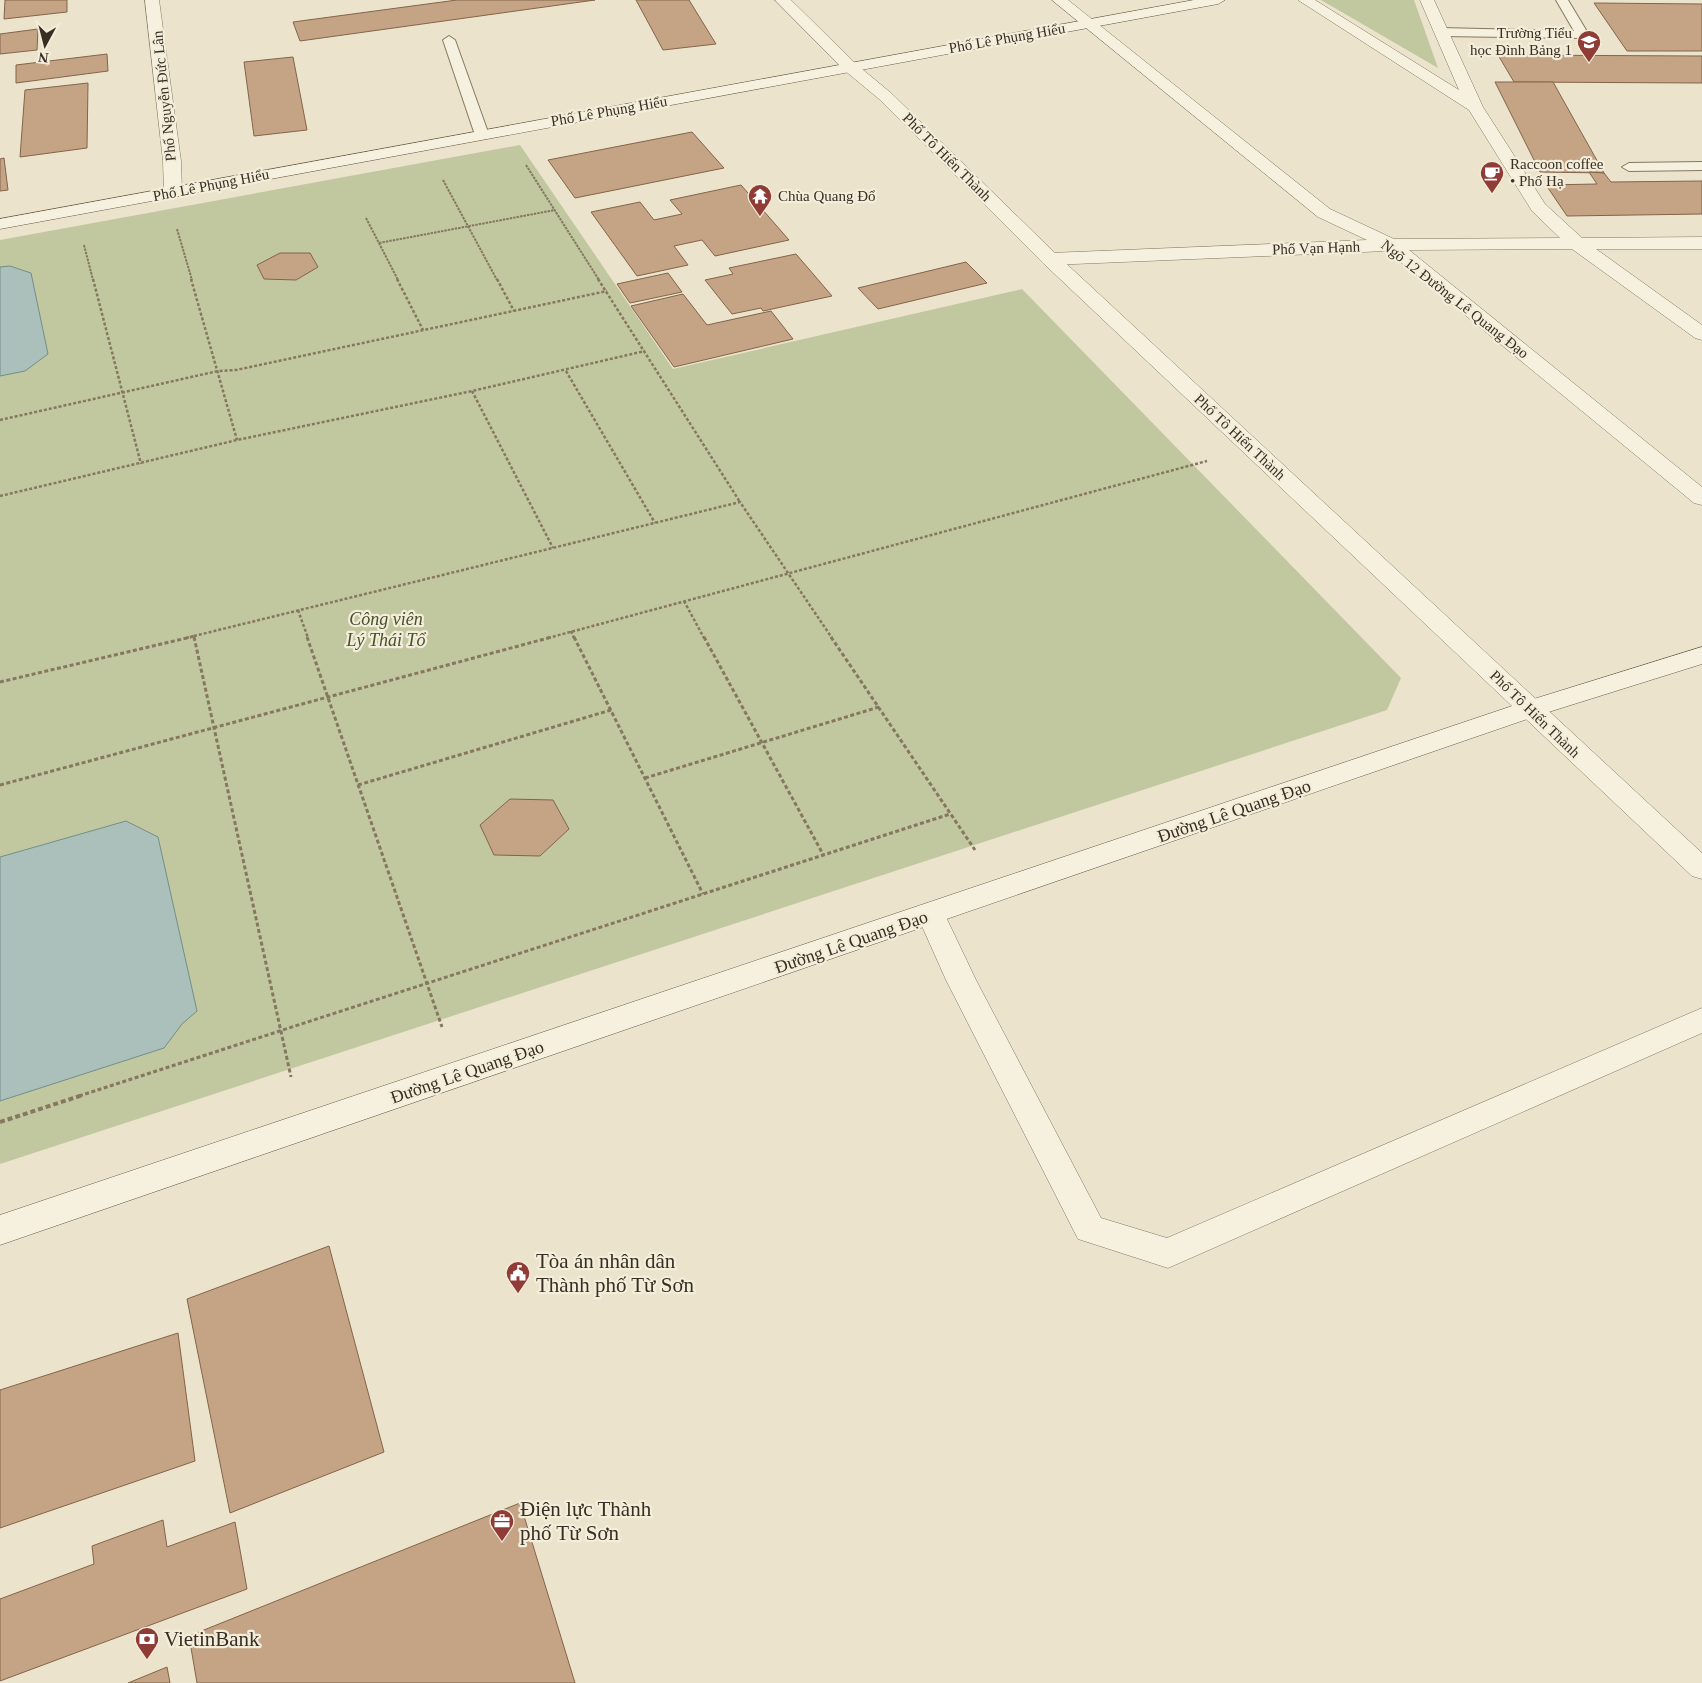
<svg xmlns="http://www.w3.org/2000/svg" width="1702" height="1683" viewBox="0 0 1702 1683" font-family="Georgia,serif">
<rect width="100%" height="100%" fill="#ebe3cb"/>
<g fill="#c1c8a0">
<path d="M1321 0H1414L1438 68Z"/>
<path d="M520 145 673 369 1022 289 1401 678 1387 710 0 1164V240Z"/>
</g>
<g fill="#abc0bb" stroke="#728e89">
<path d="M10 266 31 273 48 354 25 371 0 376V267Z"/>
<path d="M126 821 158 837 197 1011 182 1024 164 1048 0 1101V857Z"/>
</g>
<g fill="#c5a485" stroke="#836449">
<path d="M5 0H67V12L4 19Z"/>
<path d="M457 0H595L300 41 293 22Z"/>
<path d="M636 0H689L716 44 663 50Z"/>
<path d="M1594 3 1702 4V51H1627Z"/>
<path d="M38 29 37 50 0 54V34Z"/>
<path d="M107 54 108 71 16 83V65Z"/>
<path d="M1498 55 1702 56V83L1514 82Z"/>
<path d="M293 57 307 130 254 136 244 62Z"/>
<path d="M1495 82H1553L1604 173 1540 172Z"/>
<path d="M88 83 87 148 20 157 25 90Z"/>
<path d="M692 132 724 168 575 198 548 160Z"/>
<path d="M4 158 8 190 0 191V159Z"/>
<path d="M1589 172 1604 173 1611 182 1702 181V214L1567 216 1546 185 1597 184Z"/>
<path d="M741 185 789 240 715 256 702 240 674 246 688 265 637 276 591 212 640 202 654 220 682 214 670 200Z"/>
<path d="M280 253H310L318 267 296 280 264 279 257 265Z"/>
<path d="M796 254 832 296 763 311 761 308 732 314 705 280 733 274 729 268Z"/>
<path d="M966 262 987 283 878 309 858 288Z"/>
<path d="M668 273 682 292 630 303 617 284Z"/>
<path d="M683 294 707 325 771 311 793 339 674 367 631 306Z"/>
<path d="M510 799 553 800 569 829 540 856 494 855 480 825Z"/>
<path d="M329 1246 384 1452 230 1513 187 1299Z"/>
<path d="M178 1333 195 1461 0 1528V1390Z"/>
<path d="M520 1503 575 1683H197L189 1636Z"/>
<path d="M163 1520 167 1547 235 1522 247 1589 0 1681V1599L94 1564 92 1546Z"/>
<path d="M167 1667 170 1683H128Z"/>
</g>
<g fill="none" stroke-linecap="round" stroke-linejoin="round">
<g stroke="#867761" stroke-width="2">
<g id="service">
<path d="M1556 0H1568L1589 35 1587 38 1441 36 1435 32 1441 28 1574 31Z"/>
<path d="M449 36 455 40 489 135 487 138 482 139 475 135 443 40Z"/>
<path d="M1702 162V170L1629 171 1622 167 1629 163Z"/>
</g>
</g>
<g stroke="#867761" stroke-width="1">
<g id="minor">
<path d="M145 0H159L181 161 182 192 179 196H167L164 192 163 161Z"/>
<path d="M1052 0H1068L1330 209 1394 239 1560 238 1532 211 1469 110 1298 0H1315L1459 90 1420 0H1434L1483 107 1545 204 1582 238 1702 237V249H1596L1702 325V340L1695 338 1572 249 1409 250 1702 487V505L1694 503 1387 251 1050 265 1043 263 1041 259 1043 255 1050 253 1367 240 1318 217Z"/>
<path d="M931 904 941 907 945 915 976 980 1101 1218 1167 1238 1702 1008V1033L1168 1268 1078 1239 946 980 917 915 921 907Z"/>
</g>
</g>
<g stroke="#867761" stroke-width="1">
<path id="tertiary" d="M775 0H791L856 64 891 93 1057 255 1702 853V879L1692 876 1043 263 879 99 844 70Z"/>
</g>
<g stroke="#685844" stroke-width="1">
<g id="secondary">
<path d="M1194 0H1225L1218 4 0 229V219Z"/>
<path d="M1702 647V664L1539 715 0 1245V1215L1521 703Z"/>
</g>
</g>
<g stroke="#867761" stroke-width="2" stroke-dasharray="2.5 1" stroke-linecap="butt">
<path d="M526 165 599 280"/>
<path d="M443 180 497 280"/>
<path d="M366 218 398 280"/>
<path d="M177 229 192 280"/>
<path d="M379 243 555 210"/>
<path d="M84 245 93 280"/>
</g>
<g stroke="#867761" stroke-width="2.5" stroke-dasharray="3 2" stroke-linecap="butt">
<path d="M93 279 141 464"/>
<path d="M191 279 237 440"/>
<path d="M397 279 423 330"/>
<path d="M497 279 514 311"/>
<path d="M598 279 740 502"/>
<path d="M566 371 655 523"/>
<path d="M472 391 553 548"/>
<path d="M0 420 218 371 236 370 607 291"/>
<path d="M0 496 237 440 472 391 645 351"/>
<path d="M684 601 704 638"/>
<path d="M298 610 308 638"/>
<path d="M571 631 574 638"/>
<path d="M194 636 740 502 832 638"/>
<path d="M186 638 194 636V638"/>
<path d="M548 638 1207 461"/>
</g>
<g stroke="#867761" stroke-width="3" stroke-dasharray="4 2.5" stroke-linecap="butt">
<path d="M194 637 291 1077"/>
<path d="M307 637 442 1027"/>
<path d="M574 637 703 894"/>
<path d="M704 637 824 856"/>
<path d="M831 637 975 850"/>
<path d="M0 682 191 637"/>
<path d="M645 778 879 707"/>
<path d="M0 785 552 637"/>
<path d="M358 785 611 710"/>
<path d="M79 1096 950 814"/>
</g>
<path stroke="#867761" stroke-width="4" stroke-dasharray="5 3" stroke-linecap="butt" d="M0 1122 83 1095"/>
<use href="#service" fill="#f6f0de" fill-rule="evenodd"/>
<use href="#minor" fill="#f6f0de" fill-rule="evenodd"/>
<use href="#tertiary" fill="#f6f0de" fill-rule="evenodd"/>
<use href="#secondary" fill="#f6f0de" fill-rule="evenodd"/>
</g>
<defs>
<g id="school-pin" transform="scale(1.25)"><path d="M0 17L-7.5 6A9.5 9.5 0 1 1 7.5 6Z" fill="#8f3c37" stroke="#f3edda"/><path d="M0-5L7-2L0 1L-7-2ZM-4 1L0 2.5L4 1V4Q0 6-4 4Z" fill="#fff"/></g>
<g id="cafe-pin" transform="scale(1.25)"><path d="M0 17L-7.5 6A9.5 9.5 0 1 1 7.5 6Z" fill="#8f3c37" stroke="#f3edda"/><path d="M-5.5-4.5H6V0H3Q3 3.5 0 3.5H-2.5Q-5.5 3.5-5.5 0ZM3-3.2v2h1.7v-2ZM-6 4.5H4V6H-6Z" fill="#fff"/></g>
<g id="temple-pin" transform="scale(1.25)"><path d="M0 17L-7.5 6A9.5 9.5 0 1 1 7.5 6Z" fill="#8f3c37" stroke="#f3edda"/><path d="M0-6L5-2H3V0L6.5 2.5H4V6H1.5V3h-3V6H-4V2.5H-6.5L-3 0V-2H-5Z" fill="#fff"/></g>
<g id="civic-pin" transform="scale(1.25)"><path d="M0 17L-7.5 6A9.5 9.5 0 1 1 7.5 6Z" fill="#8f3c37" stroke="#f3edda"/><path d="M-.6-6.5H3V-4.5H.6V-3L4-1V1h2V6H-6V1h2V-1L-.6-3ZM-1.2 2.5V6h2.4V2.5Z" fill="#fff"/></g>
<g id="office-pin" transform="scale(1.25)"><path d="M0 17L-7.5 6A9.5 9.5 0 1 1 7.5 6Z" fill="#8f3c37" stroke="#f3edda"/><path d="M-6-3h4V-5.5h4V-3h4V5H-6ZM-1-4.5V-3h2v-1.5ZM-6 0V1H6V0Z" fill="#fff"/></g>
<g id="bank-pin" transform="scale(1.25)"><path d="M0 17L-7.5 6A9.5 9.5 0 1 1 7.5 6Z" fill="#8f3c37" stroke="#f3edda"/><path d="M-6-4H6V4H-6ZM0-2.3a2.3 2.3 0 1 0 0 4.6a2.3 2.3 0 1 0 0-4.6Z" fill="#fff"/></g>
</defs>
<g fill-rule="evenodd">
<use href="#school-pin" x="1589" y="42"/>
<use href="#cafe-pin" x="1492" y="173"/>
<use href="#temple-pin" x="760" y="196"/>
<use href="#civic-pin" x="518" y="1273"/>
<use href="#office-pin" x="502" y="1521"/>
<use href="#bank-pin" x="147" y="1639"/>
</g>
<g text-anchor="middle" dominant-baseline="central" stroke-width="4.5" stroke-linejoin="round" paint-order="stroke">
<g font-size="15" fill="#382e23" stroke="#f3edda" text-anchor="start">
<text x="1572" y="33" text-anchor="end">Trường Tiểu<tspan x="1572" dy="17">học Đình Bảng 1</tspan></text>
<text x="1510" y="164">Raccoon coffee<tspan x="1510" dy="17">• Phố Hạ</tspan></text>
<text x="778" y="196">Chùa Quang Đổ</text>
</g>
<g font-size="15" fill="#382e23" stroke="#f3edda">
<text transform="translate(1007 38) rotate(-10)">Phố Lê Phụng Hiểu</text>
<text transform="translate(164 96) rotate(-96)">Phố Nguyễn Đức Lân</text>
<text transform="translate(609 111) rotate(-10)">Phố Lê Phụng Hiểu</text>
<text transform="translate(947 157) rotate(45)">Phố Tô Hiến Thành</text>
<text transform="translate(211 185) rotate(-11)">Phố Lê Phụng Hiểu</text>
<text transform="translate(1316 248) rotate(-2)">Phố Vạn Hạnh</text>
<text transform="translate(1455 299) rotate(38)">Ngõ 12 Đường Lê Quang Đạo</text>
<text transform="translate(1240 437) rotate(43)">Phố Tô Hiến Thành</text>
<text transform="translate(1535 714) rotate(44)">Phố Tô Hiến Thành</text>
</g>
<g font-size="18" font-style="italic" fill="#46522b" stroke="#f3edda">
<text x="386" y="619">Công viên<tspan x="386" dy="21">Lý Thái Tổ</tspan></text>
</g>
<g font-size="18" fill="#382e23" stroke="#f3edda">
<text transform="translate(1234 811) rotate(-19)">Đường Lê Quang Đạo</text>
<text transform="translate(851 942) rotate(-19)">Đường Lê Quang Đạo</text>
<text transform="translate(467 1072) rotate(-19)">Đường Lê Quang Đạo</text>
</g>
<g font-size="21" fill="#382e23" stroke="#f3edda" text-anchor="start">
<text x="536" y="1261">Tòa án nhân dân<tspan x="536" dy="24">Thành phố Từ Sơn</tspan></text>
<text x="520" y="1509">Điện lực Thành<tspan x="520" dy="24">phố Từ Sơn</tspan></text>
<text x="164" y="1639">VietinBank</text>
</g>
</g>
<g transform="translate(45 45) rotate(187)" stroke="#f3edda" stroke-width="4" paint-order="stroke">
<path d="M0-4L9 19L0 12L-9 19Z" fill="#382e23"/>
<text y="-8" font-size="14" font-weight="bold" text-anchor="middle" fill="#382e23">N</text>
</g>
</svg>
